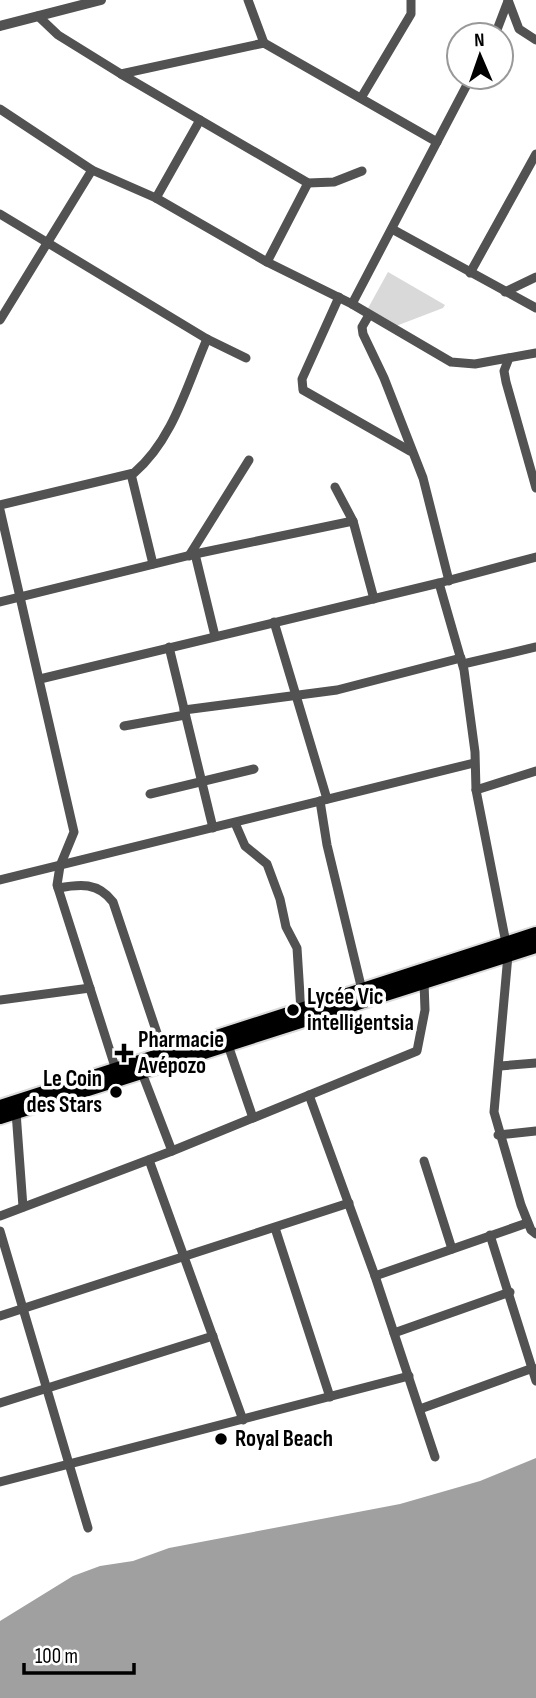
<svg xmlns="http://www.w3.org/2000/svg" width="536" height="1698" viewBox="0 0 536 1698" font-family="'Sofia Sans Condensed',sans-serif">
<rect width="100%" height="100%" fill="#fff"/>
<path fill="#d9d9d9" d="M388 272 445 305 443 308 396 326 367 310Z"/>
<path fill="#a0a0a0" d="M536 1458V1698H0V1621L73 1576 100 1566 133 1561 169 1548 400 1504 480 1481Z"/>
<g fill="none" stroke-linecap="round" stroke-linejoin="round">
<g stroke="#dbdbdb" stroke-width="18">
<g id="trunk">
<path d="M0 1107 536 934"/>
<path d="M0 1117 536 946"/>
</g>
</g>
<g stroke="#525252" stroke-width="9">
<path d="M248 0 264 43"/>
<path d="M508 0 519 29 536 40"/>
<path d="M38 16 58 35 121 74 308 183 334 182 362 171"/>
<path d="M495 35 508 1"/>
<path d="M121 74 264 43 437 142"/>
<path d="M361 98 411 14V0"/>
<path d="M0 109 92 170 156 198 267 262 352 304 451 362 475 364 536 353"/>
<path d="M156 198 200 120"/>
<path d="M0 214 207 339 246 358"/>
<path d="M392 229 536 308"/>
<path d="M267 262 308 183"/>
<path d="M470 273 536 154"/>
<path d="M505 292 536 277"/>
<path d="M339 297 302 379 303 390 410 451"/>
<path d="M352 304 471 77"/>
<path d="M369 315 362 327 363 334 384 378 423 478 449 581"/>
<path d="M0 320 92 170"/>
<path d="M509 358 504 371 506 382 536 488"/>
<path d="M131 474 153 564"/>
<path d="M335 487 353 521 374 599"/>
<path d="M0 505 134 473C173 440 187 385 207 339"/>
<path d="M0 510 74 832 60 866 57 885 116 1070"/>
<path d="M195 554 215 636"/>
<path d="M189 556 249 460"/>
<path d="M439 583 464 670 475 752 476 790 506 943"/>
<path d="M0 602 195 554 353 521"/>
<path d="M274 622 327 799"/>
<path d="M169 647 213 828"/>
<path d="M463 664 536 647"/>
<path d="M40 679 439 583 536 557"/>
<path d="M184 710 337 690 461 658"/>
<path d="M124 726 185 715"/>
<path d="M476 790 536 771"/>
<path d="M150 794 254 769"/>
<path d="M320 801 327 845 362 990"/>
<path d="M235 823 245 846 267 864 280 899 286 927 297 948 301 1011"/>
<path d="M0 880 474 763"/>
<path d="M58 888C80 884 98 882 113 902L164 1054"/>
<path d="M508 955 494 1112 521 1205 531 1230 536 1234"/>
<path d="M0 1000 90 988"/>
<path d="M228 1045 253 1118"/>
<path d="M500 1066 536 1063"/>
<path d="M142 1073 172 1151"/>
<path d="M309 1095 375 1276 435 1457"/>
<path d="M16 1112 23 1207"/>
<path d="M498 1135 536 1131"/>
<path d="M149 1160 243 1420"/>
<path d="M424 1161 452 1249"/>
<path d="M0 1216 172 1151 417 1051 425 1010 424 982"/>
<path d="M275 1228 330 1397"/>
<path d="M0 1231 88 1528"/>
<path d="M490 1235 536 1381"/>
<path d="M375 1276 527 1223"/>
<path d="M0 1316 349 1203"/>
<path d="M394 1333 510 1292"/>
<path d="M0 1403 213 1336"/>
<path d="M420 1409 533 1368"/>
<path d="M0 1482 409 1376"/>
</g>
<path stroke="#525252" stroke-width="10" d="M0 26 101 0"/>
<use href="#trunk" stroke="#000" stroke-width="14"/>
</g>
<g fill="#000" stroke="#fff" stroke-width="2.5">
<circle cx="293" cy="1010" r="7"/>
<path d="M120.5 1042.5h7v7h7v7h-7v7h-7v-7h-7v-7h7z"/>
<circle cx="116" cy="1092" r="7"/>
<circle cx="221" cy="1439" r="7"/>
</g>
<g text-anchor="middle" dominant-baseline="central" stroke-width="7" stroke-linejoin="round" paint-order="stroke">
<g font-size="23" font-weight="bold" fill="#000" stroke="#fff" text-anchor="start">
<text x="307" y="997">Lycée Vic<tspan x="307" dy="26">intelligentsia</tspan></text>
<text x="138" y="1040">Pharmacie<tspan x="138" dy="26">Avépozo</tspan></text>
<text x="102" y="1079" text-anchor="end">Le Coin<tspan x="102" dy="26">des Stars</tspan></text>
<text x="235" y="1439">Royal Beach</text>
</g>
</g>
<g transform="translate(480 56) rotate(358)"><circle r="33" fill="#ffffff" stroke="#999999" stroke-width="2"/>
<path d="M0-5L12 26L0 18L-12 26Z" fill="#000000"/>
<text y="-10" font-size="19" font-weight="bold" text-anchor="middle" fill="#000000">N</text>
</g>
<path d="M24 1663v10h110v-10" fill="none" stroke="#000000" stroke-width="3.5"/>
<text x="35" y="1663" font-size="21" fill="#000000" stroke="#ffffff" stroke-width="5" paint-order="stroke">100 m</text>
</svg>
